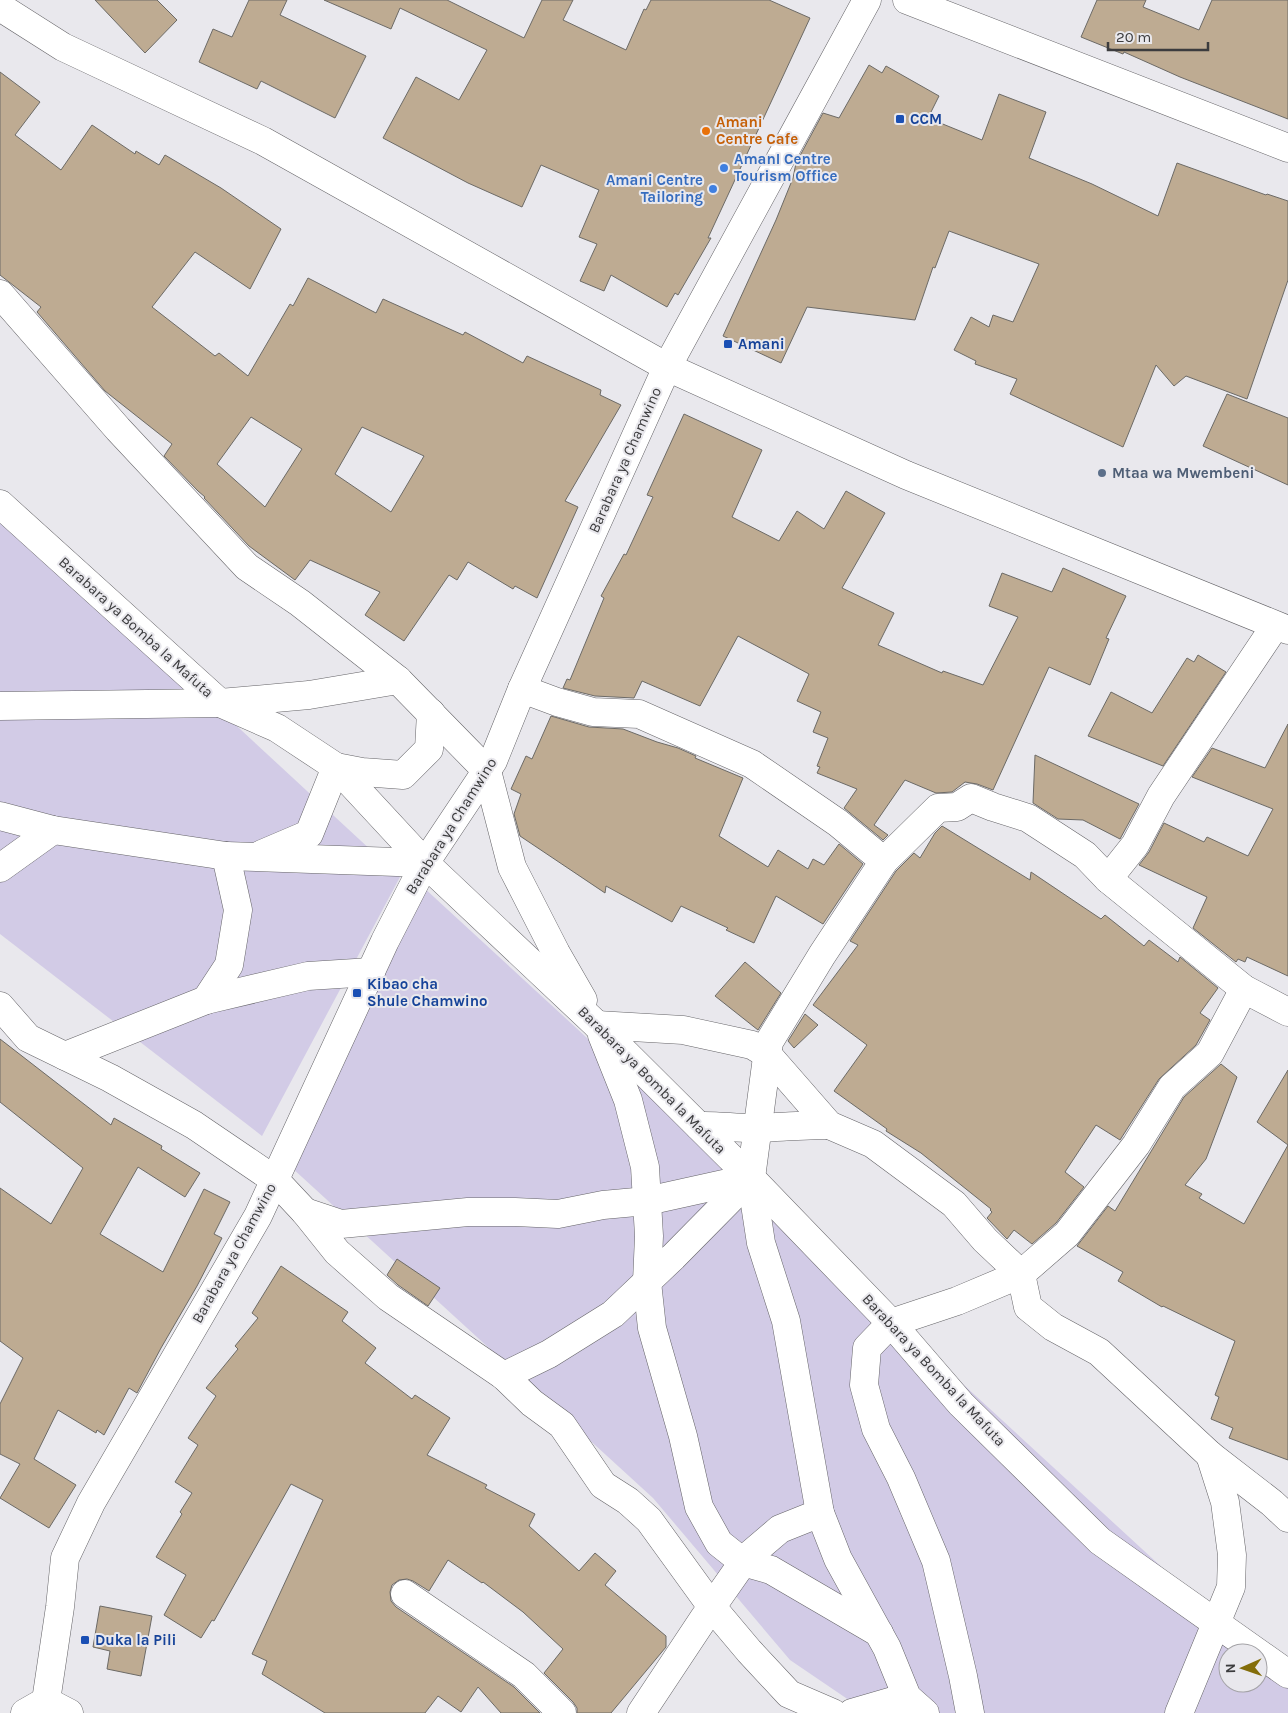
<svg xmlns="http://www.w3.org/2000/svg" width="1288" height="1713" viewBox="0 0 1288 1713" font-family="Karla,sans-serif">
<rect width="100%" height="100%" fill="#e9e8ed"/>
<g fill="#d2cbe6">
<path d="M0 507 400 877 262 1136 0 934Z"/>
<path d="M422 886 1255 1653H1228V1683H1258V1656L1288 1682V1713H868L790 1660 653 1498 279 1156Z"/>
</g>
<g fill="#beab92" stroke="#6c6a66" fill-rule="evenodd">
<path d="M95 0H157L177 20 145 53Z"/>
<path d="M249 0H287L280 15 366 56 335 118 261 81 257 89 199 62 213 29 232 37Z"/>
<path d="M324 0H447L524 38 542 0H573L563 20 626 50 644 9 646 10 651 0H769L810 18 708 238H711L678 295 675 293 667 307 611 275 604 291 580 281 597 244 579 237 599 190 541 165 522 207 468 183 383 138 416 77 459 100 487 50 400 8 391 29Z"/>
<path d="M1097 0H1146L1143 7 1199 30 1212 0H1288V119L1180 77 1124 52 1123 54 1081 37Z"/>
<path d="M869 65 882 73 886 66 939 96 928 118 982 140 999 94 1046 112 1029 158 1092 184 1158 216 1177 163 1266 195 1267 194 1288 201V280L1247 399 1186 376 1174 386 1156 365 1123 447 1010 394 1017 379 975 364 976 361 954 350 971 317 989 327 993 315 1013 322 1039 264 949 231 935 268 933 267 915 320 807 307 781 363 723 336 776 220 793 178 796 163 823 113 839 118Z"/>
<path d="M0 72 40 102 15 135 61 170 92 125 135 154 136 151 159 165 165 155 221 188 281 229 250 289 195 252 152 307 215 356 219 353 248 376 290 304 293 306 308 278 376 313 383 299 463 335 465 332 523 363 527 356 601 390 600 395 621 405 565 501 578 507 537 598 515 586 513 589 468 562 457 580 449 575 404 641 365 615 380 592 310 560 295 580 249 546 204 498 205 497 198 491 164 456 172 444 105 391 37 312 41 307 0 275ZM251 417 302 449 265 507 217 464ZM362 427 424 456 391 512 335 474Z"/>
<path d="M1227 394 1288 418V485L1203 446Z"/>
<path d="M684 414 762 450 732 517 779 541 797 511 824 529 846 491 885 513 842 588 894 613 878 645 942 673 943 671 983 685 1018 617 989 606 1002 573 1052 592 1063 568 1126 596 1106 638 1109 639 1090 685 1049 667 993 790 977 784 965 782 952 792 936 793 905 780 874 825 888 835 883 840 844 808 857 789 817 773 820 767 817 766 828 738 813 732 821 712 797 701 809 674 738 636 700 706 642 681 634 698 595 696 563 688 567 679 570 680 604 598 601 596 624 554 626 555 653 497 647 495Z"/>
<path d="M1198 655 1226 672 1163 766 1088 736 1111 692 1152 713 1187 658 1194 662Z"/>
<path d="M551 716 589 727 623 729 657 742 678 748 696 756 695 758 743 778 719 836 768 867 778 850 808 869 813 859 824 865 839 844 863 864 823 924 776 896 754 943 726 930 728 928 681 906 672 922 606 886 605 893 520 836 514 814 521 794 511 789 526 756 532 759Z"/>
<path d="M1288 724V976L1247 957 1245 962 1238 959 1236 962 1193 928 1207 897 1139 865 1149 852 1164 823 1204 842 1207 837 1248 856 1273 809 1192 777 1212 748 1265 768Z"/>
<path d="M1035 755 1139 804 1120 839 1083 820 1058 819 1033 803Z"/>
<path d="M942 826 1030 880 1031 872 1101 919 1105 915 1144 946 1149 940 1178 962 1180 957 1218 988 1200 1013 1210 1020 1196 1045 1159 1079 1120 1140 1096 1125 1065 1172 1084 1187 1056 1223 1032 1244 1014 1230 1007 1239 987 1218 992 1212 990 1210 991 1209 921 1153 886 1131 887 1129 834 1091 867 1045 813 1005 858 945 850 941 896 871 914 853 920 858 935 833Z"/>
<path d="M745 962 781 993 758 1030 715 996Z"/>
<path d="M805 1014 818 1025 794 1048 788 1041Z"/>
<path d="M0 1039 111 1125 114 1118 162 1146 161 1149 200 1173 185 1197 138 1167 100 1234 163 1272 204 1189 230 1202 214 1234 222 1238 197 1286 161 1348 137 1393 129 1388 104 1435 97 1430 96 1433 58 1410 34 1459 76 1485 49 1528 0 1498 20 1464 0 1454V1404L23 1358 0 1341V1188L51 1224 83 1168 0 1102Z"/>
<path d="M1221 1064 1237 1077 1206 1159 1185 1185 1202 1194 1199 1198 1244 1224 1288 1145 1257 1122 1288 1070V1460L1229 1438 1233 1428 1211 1419 1219 1397 1215 1395 1235 1341 1163 1306 1162 1307 1118 1281 1123 1272 1077 1246 1108 1206 1115 1211 1184 1097Z"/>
<path d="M397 1259 440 1288 428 1306 398 1285 387 1275Z"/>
<path d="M281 1266 348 1312 342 1321 376 1348 365 1363 412 1399 415 1395 450 1418 427 1455 487 1485 485 1488 535 1514 529 1526 579 1571 595 1553 616 1571 605 1585 666 1636V1647L611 1713H577V1708L573 1702 544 1673 563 1649 523 1612 483 1582 482 1583 448 1560 429 1591 413 1581 407 1579 399 1580 392 1585 390 1592 391 1601 396 1607 514 1687 540 1713H501L478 1687 461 1712 438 1696 425 1713H325L262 1674 267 1661 252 1654 323 1500 291 1484 214 1621 212 1620 201 1638 164 1615 186 1575 156 1557 182 1514 180 1512 192 1493 175 1482 198 1445 188 1438 216 1396 206 1388 238 1349 235 1346 258 1318 252 1313Z"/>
<path d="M100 1606 152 1616 141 1676 107 1669 110 1651 93 1647Z"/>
</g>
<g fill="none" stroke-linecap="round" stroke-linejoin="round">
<g stroke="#656468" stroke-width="29">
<g id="minor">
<path d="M907 0 1288 148"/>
<path d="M0 7 63 47 263 141 667 367 906 475 1288 630"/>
<path d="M0 294 118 429 247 567 300 603 398 680 487 771 512 867 556 953 583 1000"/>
<path d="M0 504 220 703 277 728 336 767 425 863 597 1025 751 1178 891 1323 961 1404 1100 1541 1288 1674"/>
<path d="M522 689 557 702 593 712 639 714 752 764 838 823 884 861"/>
<path d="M0 706 220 703 309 695 398 680"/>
<path d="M0 816 53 830 226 856 425 863"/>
<path d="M262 854 309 834 336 767 362 772 403 775 429 749 431 713"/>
<path d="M0 868 53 830"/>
<path d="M1108 879 1244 989 1288 1012"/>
<path d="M206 1000 229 965 238 910 226 856"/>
<path d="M0 1006 28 1038 110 1078 194 1125 275 1180 305 1212 337 1252 388 1297 504 1376 532 1403 562 1425 603 1485 628 1501 649 1520 712 1607 749 1651 789 1694 833 1713"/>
<path d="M597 1025 683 1030 752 1045 767 1054 829 1125 873 1144 954 1204 985 1240 1021 1274 1028 1307 1053 1327 1099 1352 1210 1455 1272 1503 1288 1518"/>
<path d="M602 1035 628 1100 645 1167 649 1236 647 1282 652 1328 683 1436 699 1507 719 1543 743 1562 771 1570 879 1633"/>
<path d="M65 1056 206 1000 308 976 371 972"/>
<path d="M699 1126C719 1125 739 1129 758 1128 782 1127 806 1125 829 1125"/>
<path d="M305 1212 341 1224 468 1212H515L558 1214 603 1205 647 1201 751 1178"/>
<path d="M504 1376 549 1354 613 1314 673 1257 751 1178"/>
<path d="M405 1594 524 1675 562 1713"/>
<path d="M25 1713 46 1701 69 1713"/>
<path d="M47 1713 46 1701 60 1607 65 1558 91 1503 258 1216 385 941 425 863 493 761 522 689 667 367 867 0"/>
<path d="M641 1713 704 1618 746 1558 780 1529 820 1513"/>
<path d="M852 1713 907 1697 915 1712"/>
<path d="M925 1713 907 1697 887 1648 838 1559 820 1513 786 1321 761 1243 751 1178 769 1042 822 955 884 861 938 808 957 807 971 798 993 807 1028 818 1085 855 1108 879 1135 845 1161 796 1275 626"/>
<path d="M970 1713 963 1676 936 1561 901 1478 876 1429 864 1385 867 1348 891 1323 957 1301 1021 1274 1067 1234 1136 1145 1172 1087 1210 1053 1244 989"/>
<path d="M1179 1713 1231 1587 1232 1555 1225 1502 1210 1455"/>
</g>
</g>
<use href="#minor" stroke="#fff" stroke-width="28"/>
</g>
<g fill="#1a4fb4" stroke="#e9e8ed" stroke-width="2">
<rect x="895" y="114" width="10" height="10" rx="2.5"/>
<rect x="723" y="339" width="10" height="10" rx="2.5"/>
<rect x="352" y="988" width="10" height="10" rx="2.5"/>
<rect x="80" y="1635" width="10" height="10" rx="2.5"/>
</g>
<circle fill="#e8710a" stroke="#e9e8ed" stroke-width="2" cx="706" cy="131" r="5"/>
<g fill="#3f7fe0" stroke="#e9e8ed" stroke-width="2">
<circle cx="724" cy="168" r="5"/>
<circle cx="713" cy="189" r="5"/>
</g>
<circle fill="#5c6f8a" stroke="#e9e8ed" stroke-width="2" cx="1102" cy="473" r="5"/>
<g text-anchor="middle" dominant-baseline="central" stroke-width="4" stroke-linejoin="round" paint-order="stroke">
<g font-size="15" font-weight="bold" fill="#164399" stroke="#e9e8ed" text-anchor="start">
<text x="910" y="119">CCM</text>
<text x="738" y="344">Amani</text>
<text x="367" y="984">Kibao cha<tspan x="367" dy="17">Shule Chamwino</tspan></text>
<text x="95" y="1640">Duka la Pili</text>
</g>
<g font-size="15" font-weight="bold" fill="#c56008" stroke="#e9e8ed" text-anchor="start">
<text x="716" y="122">Amani<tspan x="716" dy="17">Centre Cafe</tspan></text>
</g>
<g font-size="15" font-weight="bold" fill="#366cbe" stroke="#e9e8ed" text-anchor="start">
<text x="734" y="159">AmanI Centre<tspan x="734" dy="17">Tourism Office</tspan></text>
<text x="703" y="180" text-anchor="end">Amani Centre<tspan x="703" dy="17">Tailoring</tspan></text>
</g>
<g font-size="15" fill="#3c3c3e" stroke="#e9e8ed">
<text transform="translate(625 460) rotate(-66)">Barabara ya Chamwino</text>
<text transform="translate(136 627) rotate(42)">Barabara ya Bomba la Mafuta</text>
<text transform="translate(451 826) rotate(-58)">Barabara ya Chamwino</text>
<text transform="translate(652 1080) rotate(45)">Barabara ya Bomba la Mafuta</text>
<text transform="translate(234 1253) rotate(-61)">Barabara ya Chamwino</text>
<text transform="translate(934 1370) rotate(47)">Barabara ya Bomba la Mafuta</text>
</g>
<g font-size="15" font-weight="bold" fill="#4e5e75" stroke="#e9e8ed" text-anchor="start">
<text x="1112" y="473">Mtaa wa Mwembeni</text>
</g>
</g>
<g transform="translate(1243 1668) rotate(268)"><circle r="24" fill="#e9e8ed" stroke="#a4a3a7"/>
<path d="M0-4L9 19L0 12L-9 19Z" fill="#836d0a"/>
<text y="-8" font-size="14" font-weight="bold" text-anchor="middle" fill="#3c3c3e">N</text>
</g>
<path d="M1108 42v8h100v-8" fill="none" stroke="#3c3c3e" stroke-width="2.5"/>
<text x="1116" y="42" font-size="15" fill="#3c3c3e" stroke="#e9e8ed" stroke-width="4" paint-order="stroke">20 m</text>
</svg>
